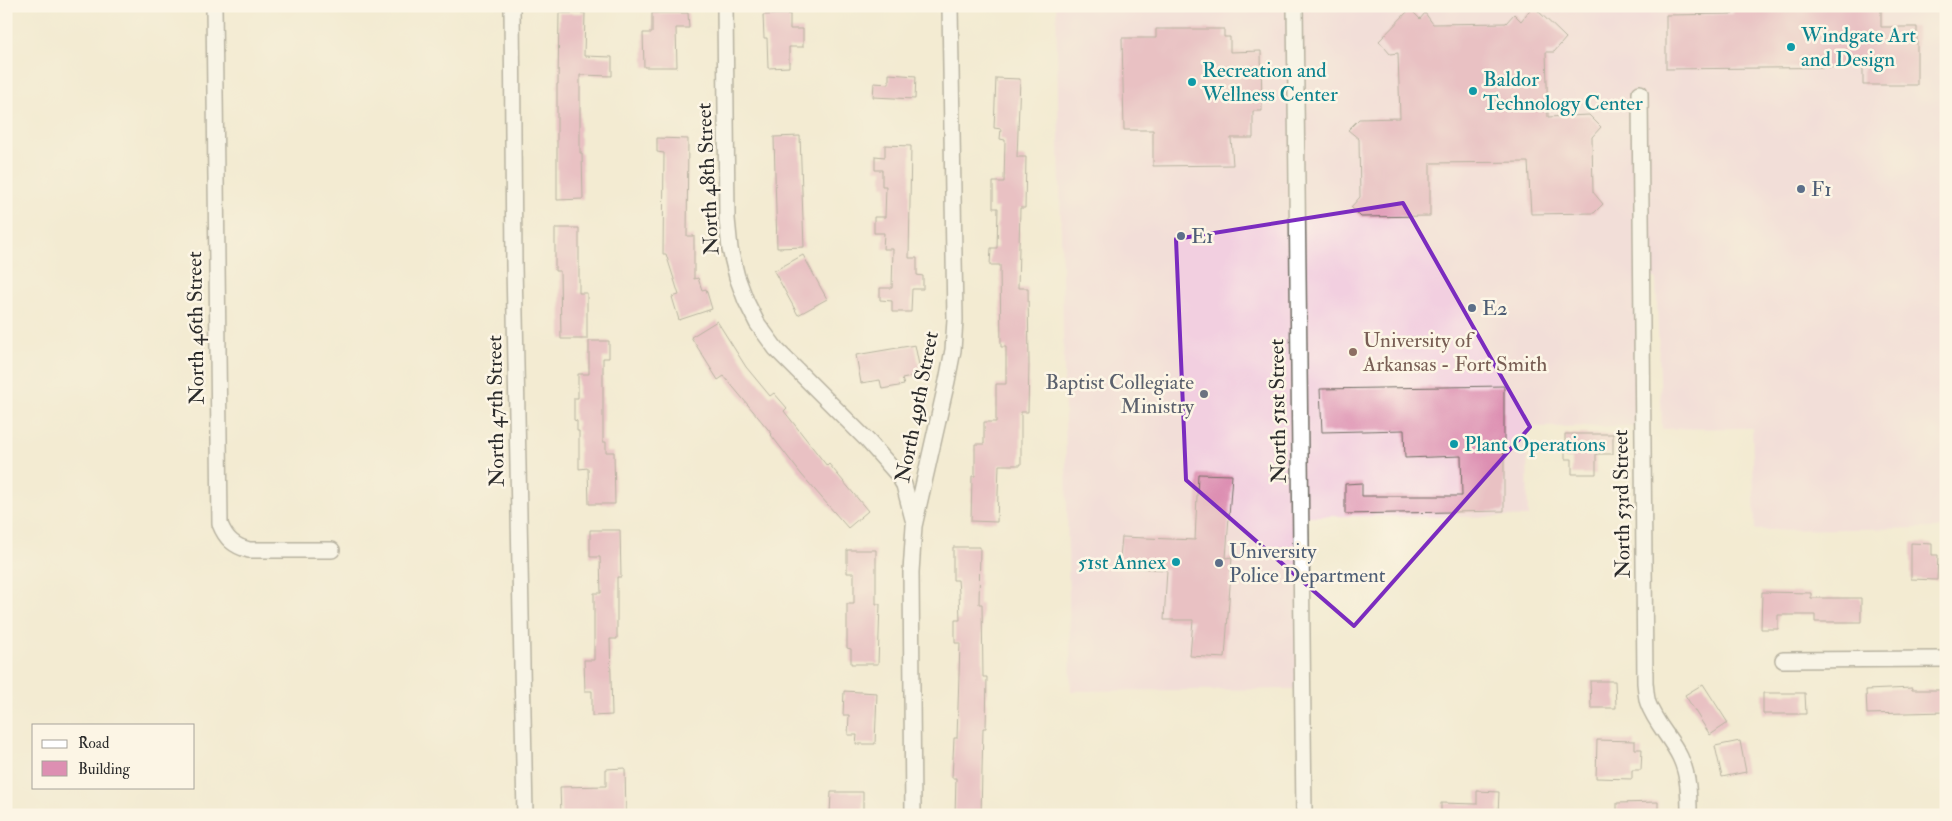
<svg xmlns="http://www.w3.org/2000/svg" width="1952" height="821" viewBox="0 0 1952 821" font-family="'IM FELL Double Pica',serif">
<rect width="100%" height="100%" fill="#fcf5e5"/>
<filter id="ink" filterUnits="userSpaceOnUse"><feTurbulence type="fractalNoise" baseFrequency=".02" numOctaves="2"/><feDisplacementMap in="SourceGraphic" scale="10" xChannelSelector="R" yChannelSelector="G"/><feConvolveMatrix kernelMatrix="1 2 1 2 8 2 1 2 1" color-interpolation-filters="sRGB"/></filter>
<filter id="wash" filterUnits="userSpaceOnUse"><feTurbulence type="fractalNoise" baseFrequency=".0096" numOctaves="4" result="noise"/><feDisplacementMap in="SourceGraphic" scale="20" xChannelSelector="R" yChannelSelector="G"/><feGaussianBlur stdDeviation="1.12" result="paint"/><feColorMatrix in="noise" values="0 0 0 0 0 0 0 0 0 0 0 0 0 0 0 0 0 1.4 0 .05"/><feComposite in="paint" operator="in"/></filter>
<g filter="url(#wash)">
<rect width="100%" height="100%" fill="#f3ebd2"/>
<path fill="#f2cfe0" d="M1056 6H1946V528L1755 530 1752 428 1662 429 1656 278 1641 277 1642 426 1527 427 1528 517 1302 516 1303 689 1071 691Z"/>
<g id="blocks">
<g fill="#dd8fb2">
<path d="M1533 6 1566 38 1554 52H1546L1548 117 1589 115 1601 127 1592 137 1593 192 1603 204 1594 213 1531 214 1528 162 1430 163V216L1361 217 1351 207 1360 197 1359 139 1348 130 1359 119 1400 118 1398 53 1390 54 1379 41 1410 9 1420 19 1425 13 1433 24 1506 23 1514 14 1521 21Z"/>
<path d="M1733 6H1881V27H1917V85H1863V67L1666 69V15L1733 14Z"/>
<path d="M559 13H585L584 56 612 57V76L580 75V153H582L583 199 557 200V84H558Z"/>
<path d="M652 13H688L689 28H676L677 67H644L643 33H652Z"/>
<path d="M790 14V29H803V47H789V67L768 68 767 38H764L763 15Z"/>
<path d="M1156 29H1224V37H1230V52L1261 51 1262 111H1253V138H1231L1233 165 1153 166V130H1124L1122 38H1156Z"/>
<path d="M889 74 916 76 915 99 873 97 874 83 889 84Z"/>
<path d="M996 78 1020 79 1017 157H1026L1025 208H1020L1018 288H1028L1029 364 1028 412H1021V465H999L997 522 971 521 972 476H975V444H984V422H996V384H1006V347H1001L1000 265H990L991 248H997L998 208H993V182H1004L1005 140 1000 139 1001 129 994 128Z"/>
<path d="M800 136 804 247 777 248 774 137Z"/>
<path d="M657 138 688 139 687 236H694V279L698 278 702 290 706 289 712 309 679 320 672 297 679 295 666 254H663L664 153 657 152Z"/>
<path d="M885 145 911 146 909 258H917V275L923 276V289H912L911 312H892V301L880 300V288H892L893 249H883L884 233H874V217H885L886 186H882V170H875V156L885 157Z"/>
<path d="M555 228H579V293H587V339H561L560 271H555Z"/>
<path d="M803 255 827 299 798 315 774 271Z"/>
<path d="M717 321 746 367 770 396 774 393 787 408 784 411 827 466 829 464 868 511 848 528 801 474 771 435 772 434 724 376 718 380 691 337Z"/>
<path d="M589 341H609V358H603V442H606V452H614L615 504H589L588 468 579 469V431H577V421L574 420V398H578V374H589Z"/>
<path d="M915 345 921 375 902 379 904 385 882 389 880 380 861 383 856 355Z"/>
<path d="M1504 386V511L1345 514V484L1362 483V496H1462L1461 456 1405 458 1404 430 1322 432 1320 389Z"/>
<path d="M1565 434H1613V454H1596V474H1572V459H1565Z"/>
<path d="M1198 474 1232 475 1226 558 1232 557 1225 658 1190 656 1193 620H1164L1167 570 1119 567 1122 537 1195 540Z"/>
<path d="M590 530H620L621 577H617V639H610L612 715 592 716V691H585L584 660H594V593H601L600 557H590Z"/>
<path d="M1911 543 1932 544V555H1938L1937 580 1911 579Z"/>
<path d="M953 547H980L979 604H982L983 677H987L986 728H983L981 815H955L956 778H952L954 738H957L960 643H955V620H960L959 593 958 580H953Z"/>
<path d="M847 550H876V604H880L878 664H851V649L847 648V604H854V573H847Z"/>
<path d="M1762 592 1811 593V598H1861V622H1815V615H1778V629H1761Z"/>
<path d="M1590 681H1615L1616 708H1591Z"/>
<path d="M1703 684 1728 723 1710 735 1685 695Z"/>
<path d="M1912 688V690H1946V712L1867 714 1866 690Z"/>
<path d="M844 691 877 693 875 744H856L857 735H848L849 715H843Z"/>
<path d="M1763 693H1805L1806 714H1763Z"/>
<path d="M1597 740 1635 741V749H1642L1641 770H1632V779L1596 778Z"/>
<path d="M1740 741 1746 772 1722 777 1715 746Z"/>
<path d="M625 768 626 815H561L560 787 606 786V769Z"/>
<path d="M1477 791 1499 792 1498 815H1441V803L1477 804Z"/>
<path d="M831 792H863V815H830Z"/>
<path d="M1658 802V815H1617V803Z"/>
</g>
</g>
</g>
<g filter="url(#ink)">
<use href="#blocks" fill-opacity="0" stroke="#716e65" stroke-width="1"/>
<g fill="none" stroke-linecap="round" stroke-linejoin="round">
<g stroke="#716e65" stroke-width="18">
<g id="street">
<path d="M214 6 220 524C226 539 234 546 249 550H332"/>
<path d="M512 6 514 265 525 815"/>
<path d="M725 6 727 219 730 249 737 277 746 301 757 323 776 349 868 441 898 475 904 485 913 519"/>
<path d="M1295 6C1297 276 1302 545 1304 815"/>
<path d="M1640 93 1645 683C1646 690 1646 697 1648 703 1655 723 1671 738 1680 757 1689 776 1689 795 1689 815"/>
<path d="M1783 660 1946 659"/>
<path d="M913 815 911 572 914 526 947 381 953 350 955 320 950 6"/>
</g>
</g>
<use href="#street" stroke="#fff" stroke-width="15"/>
</g>
</g>
<path d="M0 0H1952V821H0ZM1403 203 1530 427 1354 626 1186 480 1176 239Z" fill="#f3ebd2" fill-opacity=".55" fill-rule="evenodd"/>
<path fill="none" stroke="#7b2cbf" stroke-width="4" stroke-linejoin="round" d="M1403 203 1530 427 1354 626 1186 480 1176 239Z"/>
<g fill="#0f9aa8" stroke="#fcf5e5" stroke-width="2">
<circle cx="1791" cy="47" r="5"/>
<circle cx="1192" cy="82" r="5"/>
<circle cx="1473" cy="91" r="5"/>
<circle cx="1454" cy="444" r="5"/>
<circle cx="1176" cy="562" r="5"/>
</g>
<g fill="#5c6f8a" stroke="#fcf5e5" stroke-width="2">
<circle cx="1801" cy="189" r="5"/>
<circle cx="1181" cy="236" r="5"/>
<circle cx="1472" cy="308" r="5"/>
<circle cx="1219" cy="563" r="5"/>
</g>
<circle fill="#8d6e63" stroke="#fcf5e5" stroke-width="2" cx="1353" cy="352" r="5"/>
<circle fill="#6b7280" stroke="#fcf5e5" stroke-width="2" cx="1204" cy="394" r="5"/>
<g text-anchor="middle" dominant-baseline="central" stroke-width="5" stroke-linejoin="round" paint-order="stroke">
<g font-size="21" fill="#0d838f" stroke="#fcf5e5" text-anchor="start">
<text x="1801" y="35">Windgate Art<tspan x="1801" dy="24">and Design</tspan></text>
<text x="1202" y="70">Recreation and<tspan x="1202" dy="24">Wellness Center</tspan></text>
<text x="1483" y="79">Baldor<tspan x="1483" dy="24">Technology Center</tspan></text>
<text x="1464" y="444">Plant Operations</text>
<text x="1166" y="562" text-anchor="end">51st Annex</text>
</g>
<g font-size="21" fill="#2b2b2b" stroke="#fcf5e5">
<text transform="translate(708 179) rotate(-93)">North 48th Street</text>
<text transform="translate(196 328) rotate(-91)">North 46th Street</text>
<text transform="translate(917 407) rotate(-79)">North 49th Street</text>
<text transform="translate(496 411) rotate(-91)">North 47th Street</text>
<text transform="translate(1278 411) rotate(-91)">North 51st Street</text>
<text transform="translate(1622 504) rotate(-91)">North 53rd Street</text>
</g>
<g font-size="21" fill="#4e5e75" stroke="#fcf5e5" text-anchor="start">
<text x="1811" y="189">F1</text>
<text x="1191" y="236">E1</text>
<text x="1482" y="308">E2</text>
<text x="1229" y="551">University<tspan x="1229" dy="24">Police Department</tspan></text>
</g>
<g font-size="21" fill="#785e54" stroke="#fcf5e5" text-anchor="start">
<text x="1363" y="340">University of<tspan x="1363" dy="24">Arkansas - Fort Smith</tspan></text>
</g>
<g font-size="21" fill="#5b616d" stroke="#fcf5e5" text-anchor="end">
<text x="1194" y="382">Baptist Collegiate<tspan x="1194" dy="24">Ministry</tspan></text>
</g>
</g>
<rect width="1952" height="821" fill="none" stroke="#fcf5e5" stroke-width="25"/>
<rect x="32" y="724" width="162" height="65" fill="#fcf5e5" stroke="#a8a49b"/>
<rect x="42" y="740" width="25" height="8" fill="#ffffff" stroke="#a8a49b"/>
<text x="78" y="748" font-size="15" fill="#2b2b2b">Road</text>
<rect x="42" y="761" width="25" height="15" fill="#dd8fb2" stroke="#a8a49b"/>
<text x="78" y="774" font-size="15" fill="#2b2b2b">Building</text>
</svg>
